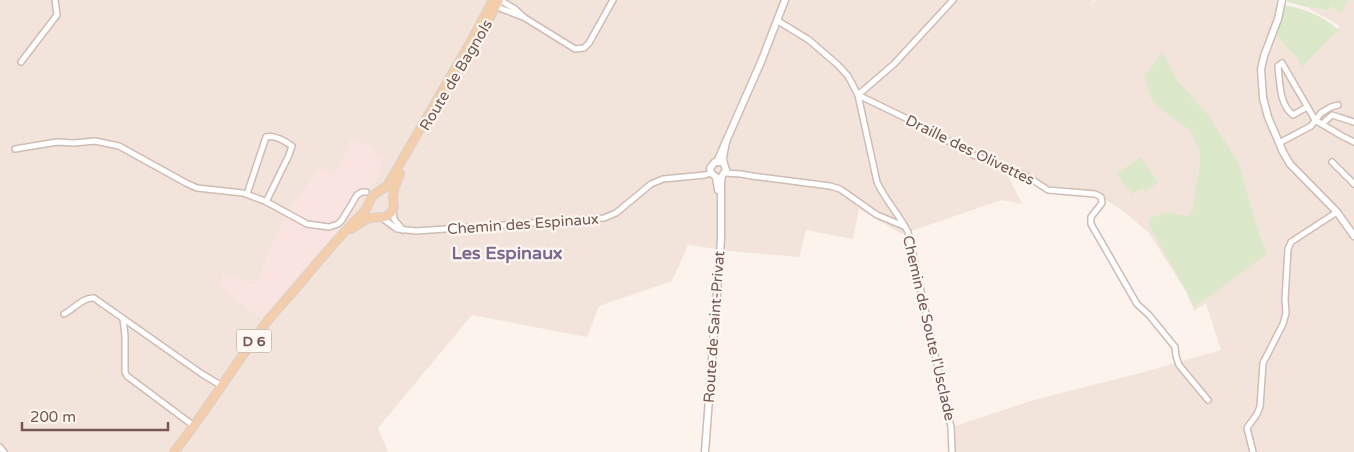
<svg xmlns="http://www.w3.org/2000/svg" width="1354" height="452" viewBox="0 0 1354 452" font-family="'Varela Round',sans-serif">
<rect width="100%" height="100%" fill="#fbf3ec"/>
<path fill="#f3e4db" d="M0 0H1094L1090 5 1096 0H1277L1275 18 1270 34 1276 35 1299 61 1302 66 1340 26 1306 7 1328 10 1331 6H1343L1348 0H1354V452H955V426L1034 400 1144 372 1221 350 1206 303 1194 311 1186 291 1149 233 1122 210 1104 199V195L1089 190 1044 185 1003 166 1022 204 1002 200 902 234 859 209 853 239 806 230 799 257 731 251 688 245 672 281 599 306 587 337 472 315 378 428 388 452H0Z"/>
<path fill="#fae4e1" d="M351 139 374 149 373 153 382 157 384 159 381 165V172L345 222 261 318 219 287 222 273 256 283 288 209 321 168 335 175Z"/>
<g fill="#dbe9ca">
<path d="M1287 0H1348L1343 6 1345 8 1341 13 1332 6 1328 10 1306 7 1288 2Z"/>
<path d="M1284 5C1304 9 1323 15 1338 30L1302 67 1299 61 1276 35Z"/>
<path d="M1163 52 1177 80 1208 115 1238 162 1260 237 1267 254 1195 307 1149 226V219L1165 212 1188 216 1193 208 1195 190 1200 165V150L1189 129 1172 118 1152 101 1144 76Z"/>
<path d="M1140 157 1158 182 1145 192 1142 188 1132 194 1117 174Z"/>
</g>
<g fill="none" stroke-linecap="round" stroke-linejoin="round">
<g stroke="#cfbcb4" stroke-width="8">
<g id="minor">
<path d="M500 0 515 9 525 18 575 49 584 48 589 43 613 0"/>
<path d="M494 4 502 9 523 17"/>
<path d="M778 21 809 40 838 65 848 76 858 95 916 123 973 155 1025 175 1048 190 1095 194 1101 197 1102 203 1091 217V224L1137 304 1149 315 1175 347 1176 356 1179 365 1208 400"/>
<path d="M21 62 57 15 55 0"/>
<path d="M1307 107 1293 115C1279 104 1280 83 1278 66L1282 63 1315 120 1342 136 1354 142"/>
<path d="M1322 124 1332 115 1354 122"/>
<path d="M1279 143 1311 126 1321 113 1331 107 1338 105"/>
<path d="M15 149 57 142 74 143 95 141 119 146 186 183 197 188 243 193 265 201 307 224 329 227 338 224 342 220 357 195 362 192H366"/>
<path d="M1332 162 1354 184"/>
<path d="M725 173 741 174 752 176 830 186 840 189 877 215 904 226"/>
<path d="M247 194 266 137C274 135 285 141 292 146L289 155 266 202"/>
<path d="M393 210 394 219 403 230"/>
<path d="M382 218 397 229 416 231 604 218 616 213 651 184 663 179 705 175 711 173"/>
<path d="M64 314C74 309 83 297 94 298L202 374 222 386"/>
<path d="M123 319 125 336V372L127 376 194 426"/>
<path d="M0 447 4 452"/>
<path d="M952 452 951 427 908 232C899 214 885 200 877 182L858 95 894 64 953 0"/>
<path d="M1253 452 1247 428 1257 414 1260 407 1263 363 1283 324 1286 313 1285 299 1288 249 1291 242 1337 212"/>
</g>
</g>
<g stroke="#cfbcb4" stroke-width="9">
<g id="tertiary">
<path d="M1282 0 1278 19 1264 56 1261 69 1263 98 1268 117 1283 152 1290 164 1337 212 1354 236"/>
<path d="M717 162 761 62 785 0"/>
<path d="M718 190 716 177 711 173 710 168 715 162H720"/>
<path d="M705 452 721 239V182L722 176 726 170 724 164 723 157 726 142"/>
</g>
</g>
<g stroke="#d8d0ce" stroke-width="10">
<g id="primary">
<path d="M476 43 487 23 499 0"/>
<path d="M351 229 369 218 385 217 391 213 394 207 393 199 394 189 400 174"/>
<path d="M174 452C208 409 236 362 269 319 278 308 288 298 297 287 318 262 339 236 363 213 369 207 368 203 372 197 375 193 382 190 387 186L470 43 493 0"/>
</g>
</g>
<use href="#minor" stroke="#fff" stroke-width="5"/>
<use href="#tertiary" stroke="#fff" stroke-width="6"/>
<use href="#primary" stroke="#f4cdaa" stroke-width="8"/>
</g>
<g text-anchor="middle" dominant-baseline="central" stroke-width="4.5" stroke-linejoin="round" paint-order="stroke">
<rect fill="#fef7f2" stroke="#9e8781" stroke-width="1" x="236.5" y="329.5" width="35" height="23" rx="4"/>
<g font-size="14" font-weight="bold" fill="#755750">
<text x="254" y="341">D 6</text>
</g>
<g font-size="15" fill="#755750" stroke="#fef7f2">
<text transform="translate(456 75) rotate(-59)">Route de Bagnols</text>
<text transform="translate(970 150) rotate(26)">Draille des Olivettes</text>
<text transform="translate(523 224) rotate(-4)">Chemin des Espinaux</text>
<text transform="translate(714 327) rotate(-86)">Route de Saint-Privat</text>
<text transform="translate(929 328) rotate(77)">Chemin de Soute l'Usclade</text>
</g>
<g font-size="18" font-weight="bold" fill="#7c6890" stroke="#fef7f2">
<text x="507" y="253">Les Espinaux</text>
</g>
</g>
<path d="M22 422v8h146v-8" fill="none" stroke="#755750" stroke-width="2.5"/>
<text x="30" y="422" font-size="15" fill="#755750" stroke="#fef7f2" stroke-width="4" paint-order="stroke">200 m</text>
</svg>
